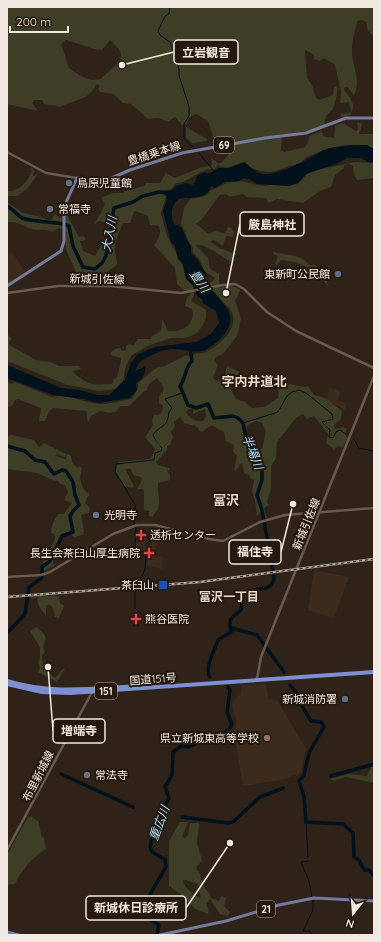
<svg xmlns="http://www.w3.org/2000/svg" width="381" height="942" viewBox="0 0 381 942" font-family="Quicksand,'Noto Sans JP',sans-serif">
<rect width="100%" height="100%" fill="#2f2218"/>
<g fill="#3c2a1c">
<path d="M13 253 26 273 7 284V256Z"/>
<path d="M329 388 340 390 338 401 347 403 345 410 327 400Z"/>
<path d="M143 534 148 537 144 545 149 548 151 541 158 542 153 555 163 557 162 569 147 566 146 554 135 545 136 541 139 542Z"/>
<path d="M314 570 349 577 334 618 308 611Z"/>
<path d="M266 684 268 699 278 701 303 744 307 749 305 753 301 772 297 776 295 775 280 780 243 786 234 733 237 722 232 704 241 693 242 685Z"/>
</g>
<g fill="#3d3e25" fill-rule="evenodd">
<path d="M7 7H374V36L368 31 366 22 362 20 358 21C355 29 352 40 352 49 351 65 362 80 354 95L347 87 344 88V90C350 98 357 104 350 115L341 117 340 114 349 113 351 111 349 102 340 103 341 92 335 65 324 58 320 61 314 59V55L305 50 307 78 312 85 316 98 319 100 333 95 334 87 337 86C339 94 335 101 333 109L326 116 324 125 312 130 279 135 282 140 281 150 284 152 305 147 308 143 309 136 322 131 323 136 334 138 335 126 343 123 356 131 358 129 357 122 361 123 362 125 359 134H374V147L372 148C351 140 327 148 307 157 304 158 303 161 301 163 297 165 292 165 289 166 274 172 270 174 254 169 249 167 248 164 245 162L226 168 218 165 215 169C197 168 191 183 176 183L171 189 161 191V193L166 196 161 213 167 236 182 264 186 278 193 287 194 295 191 301 206 310V318L203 325 198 332 191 336 185 338H171L147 346 131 356 126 366 123 381 115 389 99 391 68 385 7 361V334L11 338 9 344 11 346 36 360 51 362 59 366H79L81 369 74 371V373C91 386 90 385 112 384L114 379 117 378 121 361V358L111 355 110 353C113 350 116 348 120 348L122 351 126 350V346L129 344 133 346 138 339H151L152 336 161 331 162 321 163 320 168 331C182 333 196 325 192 309L185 306 187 297 190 295V291L184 290 177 284 175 268 154 245C158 240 162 233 159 226L150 225 148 216 136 211 134 212 130 223H123C119 231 114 244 115 252 116 257 117 260 117 265L108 271 107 274H103L95 281H93L91 276H84L83 279H76L72 276 76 272 66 250 65 229 58 228 52 232C45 228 39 231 32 229 24 227 17 221 9 222L7 225V202L23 213 41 217 47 220H51L55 214 60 218 67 215 79 237 83 236 86 238 85 240 80 241 83 251 95 256 110 231 108 223 99 221 93 225 101 213 105 204 102 199V197L114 193H123L125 191 144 186 146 183H160L166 173 175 178 199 168 212 165 211 158 218 163H221L229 154 228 152C215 148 212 132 208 121L196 114 189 118 186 124 182 125 175 117 168 122 158 118 148 119 131 104 123 103 114 94 100 92 98 89 100 86 97 84 91 93 85 97 59 107C54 104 49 106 44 104L42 100H34L32 103 38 111 7 104ZM66 40 94 49 102 50 110 40C127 55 123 60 107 73 105 74 103 78 100 79 90 83 77 74 69 68L61 44Z"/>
<path d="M186 127 207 139V141L192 143 186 137Z"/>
<path d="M356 162 374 163V178L357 180 354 175 353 166 349 164 344 165V168L335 175 331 187 320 191 303 203 277 199 269 203 266 198 247 197 243 194 230 197 226 194 220 195C212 204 206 217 196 224L209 234 215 231 225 233 228 227 231 228 234 232 233 237 226 236 223 246 214 240 210 241 219 248 236 254 231 262C224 258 203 242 196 245L208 258 210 269 219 274V287L221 288 228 285 240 289 238 296 235 300 241 319 237 336 223 354 216 357 214 361 218 365 213 378 217 381 224 377 227 366 240 372 237 376 232 375 230 377V388L236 399 245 402 252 408 264 407 278 398 279 388 284 383 304 387 308 386 314 395 325 398 342 411 341 419 334 425 335 429 343 427 347 429 345 434 347 438 343 447 338 446 334 449 326 443 328 434 314 416 307 419 303 414 296 418 277 442 276 458 271 466V489L267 502 269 505 264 508 267 518H265L261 511 257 516 255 500 252 491 254 480 251 479 249 475 244 473 242 463 239 464 238 469 234 471 237 455 233 452 234 445 226 441 224 432C212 427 215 421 202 432L199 431 198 427 184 423 180 417 174 422 175 426 171 432 173 437 170 445 167 446V450L156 462 158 465 169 468 170 469 167 471 170 475V480L158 483C157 492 161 500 158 509 156 513 154 513 153 517L149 516V511L144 510V490L142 489H137L142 480 141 477 133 475 131 469H125L134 486 132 488 124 486 116 472 118 462 148 459 151 458 155 449 145 437 153 425 152 421 154 415C162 415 162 413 163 406L159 403V397L164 388 157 378 149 384 147 390 143 392 129 406H121L115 412 110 413 100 411 91 416 88 422 86 411 53 408 49 411 45 421H39L41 408 18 399 15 400 12 406 7 407V382L12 384 15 382 52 397C68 393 85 404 102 404 112 404 123 400 132 399L138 388V383L156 368 165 366 186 355 189 356 190 359 194 354C198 353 202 354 206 352 220 345 243 325 229 308 223 302 213 293 209 285L215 278 204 271 200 260 193 252V247C186 241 186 232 181 224L184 208 190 199 205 196 210 191 227 183 241 181 263 186 279 184 288 186 298 184 307 174 320 169ZM189 409H193V414L205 409 206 417 203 421C195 422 190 418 186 412ZM256 421 262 423 266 431 262 449 254 451 245 434 248 425Z"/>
<path d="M32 168 34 171 33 176 38 174 27 189 17 196H9L7 198V191C19 193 28 181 32 171L30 169Z"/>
<path d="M274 252C287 256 301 253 309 265H315L322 270V273L327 280 328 286 315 271 295 262 281 260 276 266 275 264 278 256 273 254Z"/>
<path d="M11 435 34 440 39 447 44 443 66 454 65 457 57 454 55 456 65 459 67 454 71 456 72 462 77 468 80 466 82 468 80 478 83 489 89 494 85 503 90 508 89 513 81 515 84 530 83 535 74 537 69 533 60 536 53 561 54 566 44 571 40 568 55 539V534L51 533C51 526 55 518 59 514H64L72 503 64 500 68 492 65 485 60 484 58 481C49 480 45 476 37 473 27 471 17 471 7 469V437Z"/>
<path d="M31 596H59L60 603 64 606 59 618 55 617 53 608 49 604 46 606V615C41 611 36 603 38 597L31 598Z"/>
<path d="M37 627C46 637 48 634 43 647L45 652 42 656 43 668 55 678 63 669H65L57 682 38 672 40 668 38 663 40 658V647L30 631Z"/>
<path d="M371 767H374V783L346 777 334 781 330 779 348 774 367 776Z"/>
<path d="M31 816 39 822 41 835 44 838 46 849C32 857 22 870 15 884L7 885V855L27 819Z"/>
<path d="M180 822H188L182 837 185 838 188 835 190 823H199L197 843 202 861 197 866 196 869C203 874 200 882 204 887 207 892 210 892 211 898L219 901 221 896 226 898 224 906 230 912 228 916 220 914 210 899 206 904 209 910 208 914 195 909 183 896 169 886V841ZM185 880 198 884 201 898C195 897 185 888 183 881Z"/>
</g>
<path fill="#01121d" d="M355 145H367L372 148 374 147V161L370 163 361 158H347L336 164 306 174 298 183 288 186 257 184 250 179 244 178 239 181 225 182 215 188 211 186C208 200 192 197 181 198 171 203 170 214 174 224L181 227 191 247V253C200 260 202 269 208 276L204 278 207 281C207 288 211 289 215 293 219 298 225 305 228 310 237 326 219 342 207 349 196 355 185 349 174 349 162 349 149 356 139 362L135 371 146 366C145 374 143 379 136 383L137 390 130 398 99 403 83 399 53 395 7 378V365L61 388 79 390 98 395H109L125 380 131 363 138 354 155 347 196 342 211 334 219 323 216 311 203 303 202 299 198 297 194 290V286L186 279 183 264 178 259 175 246 171 242 163 211 167 199 165 192 172 190 176 186 185 183 192 185 195 183 197 176 205 172 208 174 219 168H229L244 162C249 167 256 172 262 174 275 177 311 158 322 151 328 147 347 146 355 145Z"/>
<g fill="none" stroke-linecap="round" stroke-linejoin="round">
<g stroke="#01121d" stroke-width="1">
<path d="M170 7 169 14 165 16 158 31 160 35 170 42 179 69V76L189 106V116L184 124V139L195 149"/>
<path d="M198 152 214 171"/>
<path d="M243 423 278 412 287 396 292 392 299 390 306 393 332 414 333 419 322 422 330 430 329 437 333 438 336 432 340 430 346 434"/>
<path d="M354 439 359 448 374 451"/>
<path d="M135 524 131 516 136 506C128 495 124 483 115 473L116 464 154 460 155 453 161 451 162 448 157 443 153 435C160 424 167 430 169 412L172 408 165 399 182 393"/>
<path d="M136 528 135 546 146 556 145 569 140 581 135 582V608L148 620"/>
<path d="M306 822 308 857"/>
<path d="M308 861 301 862 309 881 312 897"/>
<path d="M312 935 310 931H303L313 910V900"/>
</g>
<g stroke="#01121d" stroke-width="3.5">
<path d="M7 206C13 209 17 215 22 218 36 223 61 221 69 226L73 246 83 267 95 269 102 263 106 256 114 208 133 202 143 196 159 192 169 193"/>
<path d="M190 347 192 361C185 367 186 378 180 386L188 405 196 408 208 404 214 418 233 416 238 418 243 423 247 443 262 469V480L257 495 262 510 274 577C273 594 254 586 243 594L241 610C231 618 228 619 231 632L218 640C215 649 204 669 210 677"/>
<path d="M7 446 25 451 35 460 45 462 54 474 62 470 66 471 73 482 75 495 79 505 73 511 70 516 73 532 62 536 50 561 42 567V578L29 587 25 614 7 633"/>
<path d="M231 628 257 635 284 672"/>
<path d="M290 685 300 697 302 706 311 721 321 722 324 727 309 753 304 775 299 781 304 796 306 822 343 824 353 833 354 857 359 860 364 870H369L374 876"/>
<path d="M61 774 133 807"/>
<path d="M331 776 374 764"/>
<path d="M182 817 228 823 233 822 260 797 283 788"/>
<path d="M157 934 159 925 139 913 166 867 165 859C161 857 153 854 151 850 147 840 164 808 169 798L165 787 172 775 173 752 181 746 189 747 200 742V739L203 737 217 741C221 734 230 732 232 724L227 713 230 690 228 687"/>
</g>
<g stroke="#695a4f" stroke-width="2.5">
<path d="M7 152 46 173 77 178"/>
<path d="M7 293 58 286H110L181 293 223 285 235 284 244 289 267 312 296 331 374 368"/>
<path d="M7 577 41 575 50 572 113 534 137 525H155L209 539 223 541 260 522 285 515 374 508"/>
<path d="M257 679 261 657 374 376"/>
<path d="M7 850 92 692"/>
</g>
<g stroke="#747a9e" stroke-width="3">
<path d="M7 286 61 251 64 241V207L77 178 99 182 107 180 130 170 182 153 265 138 306 133 346 118H374"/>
<path d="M7 932 19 935"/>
<path d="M160 935 226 921 279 905 314 898 374 901"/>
</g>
<g stroke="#7c8fd3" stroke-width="4">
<path d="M7 681C51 695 96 688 141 686"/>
<path d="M7 684 42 692 70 693 374 672"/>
</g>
<g stroke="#afa69e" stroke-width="2.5">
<path id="rail" d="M7 597 200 582 374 559"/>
</g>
<use href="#rail" stroke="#25190f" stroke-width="1" stroke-dasharray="3" stroke-linecap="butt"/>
</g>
<g fill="#5c6f8a" stroke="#25190f" stroke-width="1.5">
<circle cx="69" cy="183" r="4"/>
<circle cx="338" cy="274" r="4"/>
<circle cx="345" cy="699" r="4"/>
</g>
<g fill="#6b7280" stroke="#25190f" stroke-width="1.5">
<circle cx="50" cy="209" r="4"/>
<circle cx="96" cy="515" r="4"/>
<circle cx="87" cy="775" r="4"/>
</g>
<g fill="#e0444e" stroke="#25190f" stroke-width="1.5">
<path d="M139 529h4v4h4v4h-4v4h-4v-4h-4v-4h4z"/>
<path d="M147 547h4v4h4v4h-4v4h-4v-4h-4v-4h4z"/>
<path d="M134 613h4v4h4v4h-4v4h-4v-4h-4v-4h4z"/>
</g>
<rect fill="#1a4fb4" stroke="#25190f" stroke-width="1.5" x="158" y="580" width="10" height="10" rx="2"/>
<circle fill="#8d6e63" stroke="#25190f" stroke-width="1.5" cx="267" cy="738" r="4"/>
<g text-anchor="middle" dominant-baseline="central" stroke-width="4" stroke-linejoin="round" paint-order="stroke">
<g fill="#25190f" stroke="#b4aba3" stroke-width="1">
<rect x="214" y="137" width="20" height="16" rx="3"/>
<rect x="95" y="683" width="22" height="16" rx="3"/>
<rect x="257" y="901" width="18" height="16" rx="3"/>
</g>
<g font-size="10" font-weight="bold" fill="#f1e9e2">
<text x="224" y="145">69</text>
<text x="106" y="691">151</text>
<text x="266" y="909">21</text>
</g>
<g font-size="11" fill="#f1e9e2" stroke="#25190f">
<text transform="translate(154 153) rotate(-18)">豊橋乗本線</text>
<text transform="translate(97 279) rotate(1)">新城引佐線</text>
<text transform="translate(306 524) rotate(-68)">新城引佐線</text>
<text transform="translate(153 679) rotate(-4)">国道151号</text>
<text transform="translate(38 776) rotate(-63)">布里新城線</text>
</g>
<g font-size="11" fill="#f1e9e2" stroke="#25190f" text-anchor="start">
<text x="77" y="183">鳥原児童館</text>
<text x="58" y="209">常福寺</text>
<text x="330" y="274" text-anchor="end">東新町公民館</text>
<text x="104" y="515">光明寺</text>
<text x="150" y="535">透析センター</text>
<text x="140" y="553" text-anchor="end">長生会茶臼山厚生病院</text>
<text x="154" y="585" text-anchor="end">茶臼山</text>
<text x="145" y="619">熊谷医院</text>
<text x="337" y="699" text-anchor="end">新城消防署</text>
<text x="259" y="738" text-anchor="end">県立新城東高等学校</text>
<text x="95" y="775">常法寺</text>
</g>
<g font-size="12" font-style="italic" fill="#a7ddfd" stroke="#25190f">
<text transform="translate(109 234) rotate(-79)">大入川</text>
<text transform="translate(200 281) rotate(56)">豊川</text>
<text transform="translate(253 452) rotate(69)">半場川</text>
<text transform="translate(159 823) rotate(-70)">重広川</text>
</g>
<g font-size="12" font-weight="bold" fill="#e8d7ca" stroke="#25190f">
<text x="229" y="596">富沢一丁目</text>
</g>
<g font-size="13" font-weight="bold" fill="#e8d7ca" stroke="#25190f">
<text x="254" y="381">字内井道北</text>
<text x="226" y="500">富沢</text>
</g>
</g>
<path fill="none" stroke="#f1e9e2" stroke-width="1.5" d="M122 65L174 52M226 293L240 224M293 504L281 552M48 667L53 731M230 843L186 908"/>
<g fill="#f1e9e2" stroke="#25190f" stroke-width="1.5">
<circle cx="122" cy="65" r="4"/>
<circle cx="226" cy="293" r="4"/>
<circle cx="293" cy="504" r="4"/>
<circle cx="48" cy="667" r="4"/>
<circle cx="230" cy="843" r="4"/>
</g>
<g fill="#25190f" stroke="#f1e9e2" stroke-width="1.5">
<rect x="174" y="40" width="64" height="24" rx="4"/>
<rect x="240" y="212" width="64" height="24" rx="4"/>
<rect x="229" y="540" width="52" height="24" rx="4"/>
<rect x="53" y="719" width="52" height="24" rx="4"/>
<rect x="86" y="896" width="100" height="24" rx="4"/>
</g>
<g font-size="12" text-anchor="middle" font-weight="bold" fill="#f1e9e2">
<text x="206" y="57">立岩観音</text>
<text x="272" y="229">厳島神社</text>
<text x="255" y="556">福住寺</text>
<text x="79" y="735">増端寺</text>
<text x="136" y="912">新城休日診療所</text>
</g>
<rect width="381" height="942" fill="none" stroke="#f1e9e2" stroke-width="16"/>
<g transform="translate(353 914) rotate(197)" stroke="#25190f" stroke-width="3" paint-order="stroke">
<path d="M0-3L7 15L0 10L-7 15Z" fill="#f1e9e2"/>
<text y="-6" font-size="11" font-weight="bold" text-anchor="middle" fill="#f1e9e2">N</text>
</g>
<path d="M10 26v6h58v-6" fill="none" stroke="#f1e9e2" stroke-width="2"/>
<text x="16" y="26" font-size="12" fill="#f1e9e2" stroke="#25190f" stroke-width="3" paint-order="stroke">200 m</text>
</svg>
